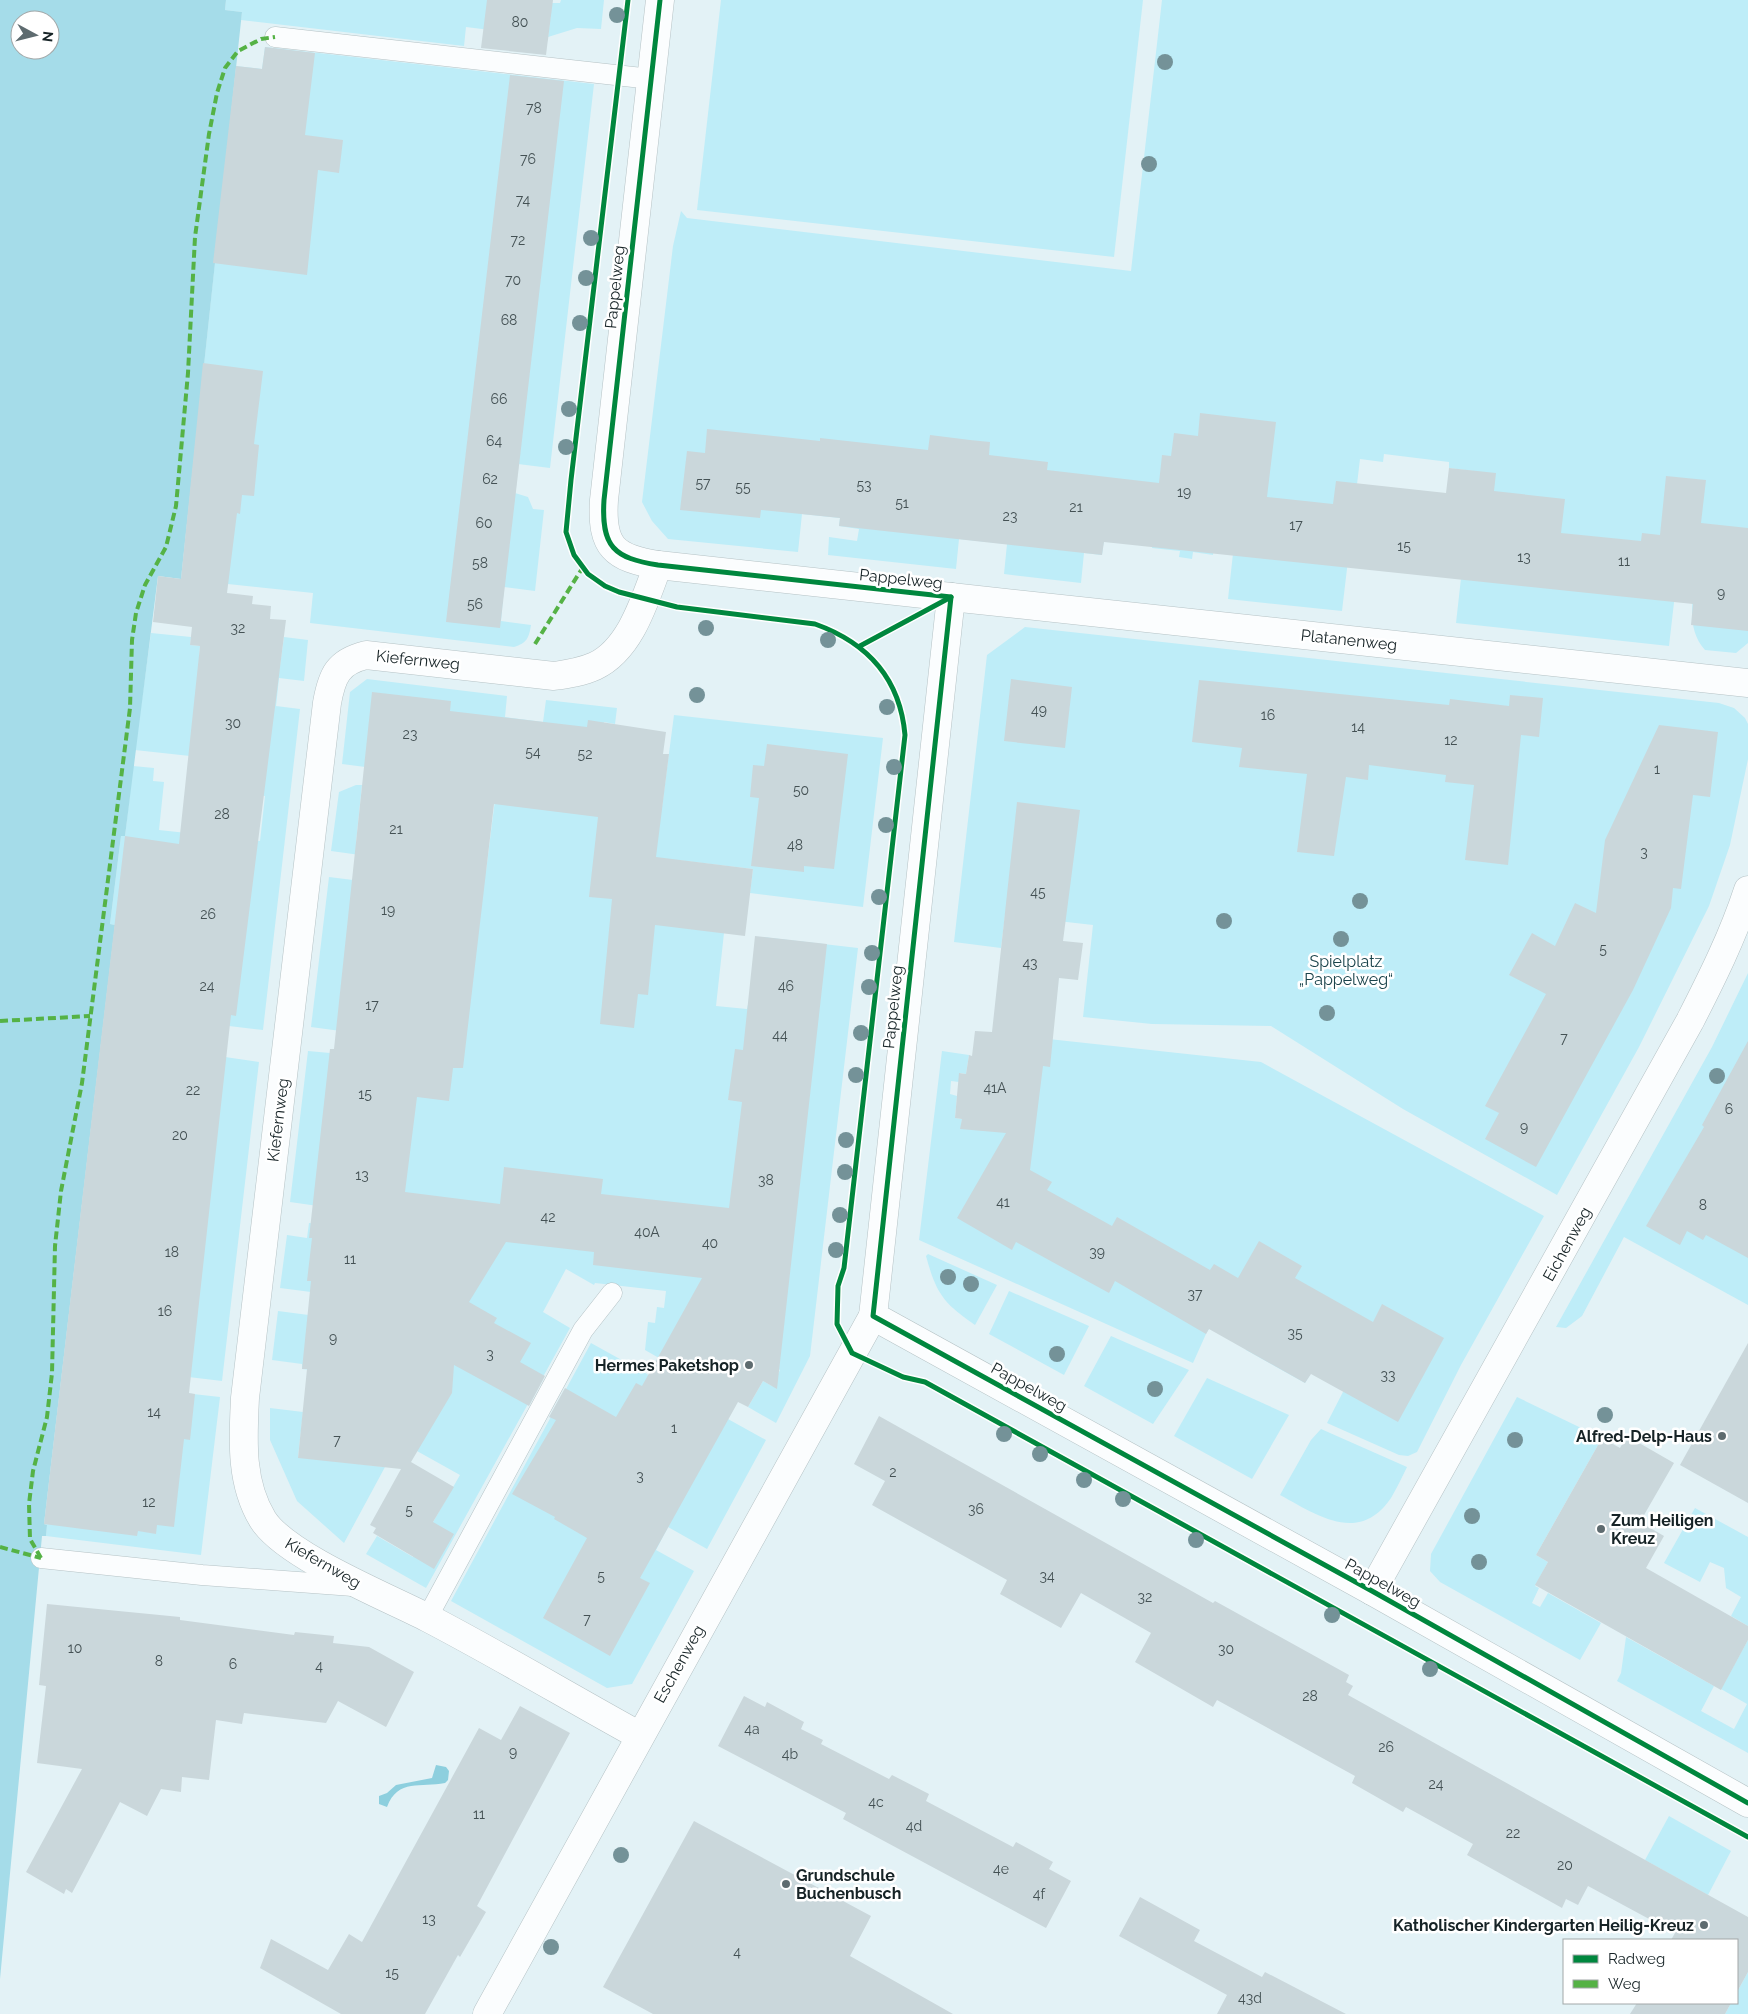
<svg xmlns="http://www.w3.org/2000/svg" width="1748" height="2014" viewBox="0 0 1748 2014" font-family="Raleway,sans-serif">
<rect width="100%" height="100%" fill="#e3f2f6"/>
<g fill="#beedf8">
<path d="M226 0H487L490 30 466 27 464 46 241 20 242 12 225 10Z"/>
<path d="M561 0H604L601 29 577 28 548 37 552 3H560Z"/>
<path d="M721 0H1143L1114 257 697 210Z"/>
<path d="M1162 0H1748V643L1736 653 1705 650C1683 626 1695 590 1698 561L1679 559 1669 646 1456 623 1473 471 1449 468V462L1384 454 1383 462 1360 459 1342 611 1228 599 1238 508 1218 506 1213 555 1193 552 1192 559 1179 557 1180 551 1152 548 1154 528 1106 522 1102 555 1084 553 1081 583 1004 574 1007 544 959 539 956 569 828 555 829 537 857 541 859 529 839 526 840 518 802 514 798 552 668 539 652 521 642 502 673 246 681 211 687 218 1131 271Z"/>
<path d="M265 47 594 84 550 468 518 464 515 493 528 497 533 509 544 510 535 591 504 587 501 621 531 625C529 638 527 643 514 647L310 623 313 593 181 579 236 66 262 69Z"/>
<path d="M1025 627 1719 703 1734 708 1745 718 1748 724V759L1730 845 1709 906 1639 1047 1557 1195 1403 1109 1271 1026 1152 1024 1083 1017 1093 925 1005 915 1001 948 954 942 987 655Z"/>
<path d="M151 633 191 637 190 645 200 646 199 657 280 666 284 637 308 640 304 681 279 678 276 706 300 709 263 1030 229 1026 225 1057 259 1062 222 1381 105 1367 103 1384 220 1397 201 1555 46 1536 47 1525 44 1524 115 925 110 924 121 836H125L133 766 154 768 153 781 164 782 159 830 260 841 265 796 258 795 245 762 135 750Z"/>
<path d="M367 679 507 696 505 717 543 722 546 700 617 708 615 724 604 722 602 738 662 807 674 715 883 738 863 907 750 893 753 869 677 860 724 933 716 1006 747 1009 763 937 858 948 810 1356 776 1423 748 1407 763 1381 772 1386 780 1370 772 1366H673L645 1350 648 1322 655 1323 657 1307 664 1308 666 1291 595 1283 594 1285 566 1269 543 1312 570 1328 426 1588 366 1554 377 1536 413 1557 460 1475 399 1441 356 1375 302 1369V1364L272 1360 278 1311 362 1322 404 1304 280 1288 287 1235 307 1238 309 1223 323 1225 325 1207 290 1202 308 1051 330 1053 422 1042 311 1027 329 877 353 880 396 860 331 851 339 792 356 785H362L356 842 434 851 486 871 497 784 342 764 350 692Z"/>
<path d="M1748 973V1305L1624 1237 1582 1316 1566 1328 1556 1327 1712 1047Z"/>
<path d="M1030 1037 1261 1062 1544 1216 1461 1365 1417 1452 1408 1456 1399 1455 1327 1423 1344 1390V1316L1305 1383 1246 1350 1234 1284 1206 1334 1193 1363 919 1240 942 1051 969 1055 966 1074 960 1073 959 1082 951 1081 950 1094 957 1096 955 1118 962 1119 961 1129Z"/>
<path d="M928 1254 997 1285 975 1325C943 1303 936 1293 926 1256Z"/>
<path d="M1009 1291 1089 1326 1064 1375 989 1334Z"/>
<path d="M1111 1336 1189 1370 1153 1424 1084 1386Z"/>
<path d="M591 1343 766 1440 707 1549 668 1527 656 1550 694 1571 632 1684 607 1688 451 1601Z"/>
<path d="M1207 1378 1289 1415 1252 1479 1174 1436Z"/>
<path d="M1517 1397 1602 1438 1536 1555 1548 1562 1535 1586 1539 1588 1532 1603 1540 1607 1548 1593 1601 1623 1580 1660 1440 1582 1430 1571 1431 1554Z"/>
<path d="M270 1408 303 1412 298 1457 385 1467 344 1543 297 1501 270 1440Z"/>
<path d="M1321 1429 1407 1467C1402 1477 1397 1488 1391 1498 1359 1545 1317 1515 1280 1495L1311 1440Z"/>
<path d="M1695 1508 1748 1537V1626L1731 1616 1741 1597 1726 1588 1724 1568 1710 1562 1700 1582 1664 1563Z"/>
<path d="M1626 1637 1714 1686 1701 1711 1734 1729 1747 1704 1721 1689 1748 1640V1753L1617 1681 1621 1673Z"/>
<path d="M1669 1816 1731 1851 1708 1895 1645 1860Z"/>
<path d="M1748 1972V2014H1725L1731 2003H1737V1992Z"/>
</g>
<path fill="#a5dce9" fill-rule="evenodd" d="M0 0H226L225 10 242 12 181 579 158 576 125 836H121L110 924 115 925 44 1524 47 1525 46 1536H42L0 1979ZM20 20H50V50H20Z"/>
<path fill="#8dcfde" d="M436 1765 446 1767 449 1771 448 1780 445 1783C421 1788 398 1778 387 1807L379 1804V1796L387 1793 396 1785 432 1778Z"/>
<g fill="#cad7db">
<path d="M487 0H553L546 55 481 48Z"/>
<path d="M265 47 315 53 305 135 343 140 339 173 318 170 307 275 213 263 236 66 262 69Z"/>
<path d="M510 75 564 81 500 628 446 622Z"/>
<path d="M203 363 263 371 254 444 259 445 254 496 242 495 240 514 237 513 227 593 253 596 252 604 271 606 270 619 286 620 236 1016 231 1015 189 1393 195 1394 190 1440 184 1439 174 1527 157 1525 156 1534 138 1531 137 1536 44 1524 125 836 179 844 200 646 190 645 192 627 153 622 158 576 181 579Z"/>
<path d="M1200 413 1276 422 1267 497 1333 504 1336 481 1446 493 1449 468 1496 473 1494 491 1565 499 1561 533 1641 541 1642 533 1660 535 1666 476 1706 480 1701 523 1748 528V631L1691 625 1693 604 1104 542 1102 555 839 526 840 518 761 510 760 518 680 510 687 451 705 453 707 429 820 441V438L928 450 930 435 970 440 990 442 989 455 1048 462 1047 470 1159 483 1162 455 1171 456 1174 433 1198 436Z"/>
<path d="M1011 679 1072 687 1065 748 1004 741Z"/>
<path d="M1199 680 1449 705 1450 699 1509 706 1510 695 1543 698 1539 737 1521 735 1508 865 1465 860 1474 785 1445 782 1446 775 1369 765 1368 780 1346 777 1334 856 1297 852 1307 774 1239 767 1242 748 1192 742Z"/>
<path d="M372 692 451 701 450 711 587 727 588 720 666 732 663 754H669L656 857 753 869 745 936 655 925 648 995 638 994 634 1028 600 1024 612 899 589 897 598 817 494 804 463 1068H453L449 1101 417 1097 405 1192 500 1204 504 1167 603 1179 601 1194 729 1208 742 1102 728 1100 735 1049 743 1050 755 936 827 944 777 1389 763 1381 748 1407 738 1402 640 1578 650 1583 610 1656 543 1618 587 1538 554 1519 555 1517 512 1494 556 1420 549 1417 565 1388 616 1417 636 1383 642 1386 702 1278 593 1265 594 1252 506 1242 469 1302 497 1318 494 1323 531 1343 520 1362 545 1376 529 1406 454 1365 452 1393 411 1462 454 1487 433 1522 454 1534 434 1569 373 1533 376 1528 370 1525 401 1469 298 1458 307 1369H302L311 1281H307L312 1238H309L330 1049H334Z"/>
<path d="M1659 725 1718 732 1710 797 1693 795 1681 889 1673 888 1671 908 1633 990 1536 1167 1485 1139 1499 1113 1485 1106 1546 994 1509 975 1532 933 1555 946 1575 903 1596 913 1605 840Z"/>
<path d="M767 744 848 754 834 869 804 866V872L751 866 759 798 750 797 753 765 764 766Z"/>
<path d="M1017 802 1080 810 1063 941 1083 943 1078 980 1059 978 1050 1067 1043 1066 1030 1170 1052 1182 1047 1190 1112 1226 1117 1217 1210 1270 1214 1264 1238 1278 1259 1241 1302 1266 1295 1278 1373 1322 1382 1304 1444 1338 1398 1422 1311 1374 1305 1383 1209 1329 1206 1334 1115 1281 1109 1293 1016 1242 1012 1250 957 1218 1006 1133 960 1129 962 1119 955 1118 959 1073 966 1074 969 1055 972 1056 975 1031 992 1032Z"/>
<path d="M1748 1041V1258L1706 1235 1703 1240 1687 1231 1680 1245 1646 1226 1704 1127 1702 1125Z"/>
<path d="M1748 1343V1503L1680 1465Z"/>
<path d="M879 1416 1213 1603 1215 1601 1349 1675 1346 1682 1353 1686 1348 1695 1748 1917V1972L1737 1992V1940H1671L1675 1933 1588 1886 1578 1905 1566 1899 1562 1908 1467 1855 1473 1844 1406 1807 1403 1812 1352 1783 1355 1776 1217 1700 1213 1707 1135 1662 1151 1633 1081 1593 1061 1628 1000 1594 1007 1580 872 1505 885 1481 854 1464Z"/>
<path d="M1627 1436 1674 1463 1640 1522 1664 1536 1646 1568 1748 1626V1640L1721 1690 1535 1585 1548 1562 1536 1555 1602 1438 1620 1448Z"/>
<path d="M47 1604 180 1617V1620L294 1635 295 1632 334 1636 333 1643 369 1647 414 1672 386 1727 338 1701 326 1723 244 1713 242 1724 216 1720 209 1780 182 1777 181 1792 161 1789 147 1816 120 1802 72 1893 66 1889 64 1894 26 1872 82 1769 37 1763 46 1686 39 1685Z"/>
<path d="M744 1696 765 1707 767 1702 804 1722 801 1729 823 1740 821 1744 889 1779 892 1775 929 1794 926 1801 1013 1847 1016 1842 1053 1862 1049 1869 1071 1881 1046 1928 843 1819 846 1813 718 1746Z"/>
<path d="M520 1706 570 1733 477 1906 486 1912 460 1957 458 1955 425 2014H341L260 1968 271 1939 328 1970 349 1934 362 1942 479 1728 501 1740Z"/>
<path d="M694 1821 871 1916 850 1956 953 2014H653L603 1987Z"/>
<path d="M1140 1897 1200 1930 1194 1941 1262 1977 1265 1972 1346 2014H1217L1227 1995 1119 1936Z"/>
<path d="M1637 2003H1731L1725 2014H1630Z"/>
</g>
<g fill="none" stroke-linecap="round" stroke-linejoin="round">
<g stroke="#b5c2c5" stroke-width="21">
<g id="lane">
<path d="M275 37 651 79"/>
<path d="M41 1558 202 1575 353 1586"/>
<path d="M427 1618 583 1330 612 1293"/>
</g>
</g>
<g stroke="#b5c2c5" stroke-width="29">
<g id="street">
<path d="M660 0 604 500C601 547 614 558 658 565L951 597 873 1316 1372 1591 1748 1803"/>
<path d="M951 597 1748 683"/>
<path d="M1372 1591 1690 1021C1712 978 1733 936 1748 890"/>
<path d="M640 1736C569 1697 499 1655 428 1618 387 1597 286 1556 263 1520 240 1483 243 1439 245 1398L327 703C332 675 338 662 366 655L554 676C568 674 582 672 595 666 631 649 645 599 658 565"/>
<path d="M487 2014 873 1316"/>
</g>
</g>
<use href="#lane" stroke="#fbfdfe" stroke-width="20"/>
<use href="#street" stroke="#fbfdfe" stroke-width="28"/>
<g stroke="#55b245" stroke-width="4" stroke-dasharray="8 4" stroke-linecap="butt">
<path d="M535 644 583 567"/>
<path d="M0 1021 90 1016"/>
<path d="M0 1547 41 1558"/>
<path d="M41 1558 30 1539 29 1504 33 1471 47 1417 52 1373 55 1246 61 1191 82 1083 130 708 132 640 136 613 145 585 166 547 176 506 188 373 195 237 209 134 217 93 225 68 238 51 261 39 275 37"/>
</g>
<g stroke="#fff" stroke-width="8">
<g id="cycleway">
<path d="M628 0 571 480 566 532 574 555 588 574 605 586 619 592 677 607 815 624C868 643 900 678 905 735L844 1268 838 1286 837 1324 852 1353 903 1377 925 1382 1748 1837"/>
<path d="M660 0 604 500C601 547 614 558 658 565L951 597 873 1316 1372 1591 1748 1803"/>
<path d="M860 646 951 597"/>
</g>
</g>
<use href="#cycleway" stroke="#00873e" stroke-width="5"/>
</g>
<g fill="#749298">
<circle cx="617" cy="15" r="8"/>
<circle cx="1165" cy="62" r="8"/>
<circle cx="1149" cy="164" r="8"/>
<circle cx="591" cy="238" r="8"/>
<circle cx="586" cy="278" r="8"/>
<circle cx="580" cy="323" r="8"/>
<circle cx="569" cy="409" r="8"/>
<circle cx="566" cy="447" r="8"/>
<circle cx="706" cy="628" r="8"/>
<circle cx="828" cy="640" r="8"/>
<circle cx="697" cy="695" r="8"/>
<circle cx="887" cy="707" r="8"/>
<circle cx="894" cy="767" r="8"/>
<circle cx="886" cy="825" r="8"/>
<circle cx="879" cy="897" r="8"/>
<circle cx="1360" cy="901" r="8"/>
<circle cx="1224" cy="921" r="8"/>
<circle cx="1341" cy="939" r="8"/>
<circle cx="872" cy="953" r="8"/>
<circle cx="869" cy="987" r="8"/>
<circle cx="1327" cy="1013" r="8"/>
<circle cx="861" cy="1033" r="8"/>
<circle cx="856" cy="1075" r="8"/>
<circle cx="1717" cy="1076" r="8"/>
<circle cx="846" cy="1140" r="8"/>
<circle cx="845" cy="1172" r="8"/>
<circle cx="840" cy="1215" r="8"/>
<circle cx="836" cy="1250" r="8"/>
<circle cx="948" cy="1277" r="8"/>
<circle cx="971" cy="1284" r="8"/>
<circle cx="1057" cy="1354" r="8"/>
<circle cx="1155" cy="1389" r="8"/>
<circle cx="1605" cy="1415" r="8"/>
<circle cx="1004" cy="1434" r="8"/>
<circle cx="1515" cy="1440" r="8"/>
<circle cx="1040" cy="1454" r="8"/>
<circle cx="1084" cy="1480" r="8"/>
<circle cx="1123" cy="1499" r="8"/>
<circle cx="1472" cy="1516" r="8"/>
<circle cx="1196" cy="1540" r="8"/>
<circle cx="1479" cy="1562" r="8"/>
<circle cx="1332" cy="1615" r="8"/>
<circle cx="1430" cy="1669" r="8"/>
<circle cx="621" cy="1855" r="8"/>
<circle cx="551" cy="1947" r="8"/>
</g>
<g fill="#5e6b6f" stroke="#fff" stroke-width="2">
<circle cx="749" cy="1365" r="5"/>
<circle cx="1722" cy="1436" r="5"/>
<circle cx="1601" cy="1529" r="5"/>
<circle cx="786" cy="1884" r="5"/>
<circle cx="1704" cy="1925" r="5"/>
</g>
<g text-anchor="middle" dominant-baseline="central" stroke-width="5" stroke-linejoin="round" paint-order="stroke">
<g font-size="14" fill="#445154">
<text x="520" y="22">80</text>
<text x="534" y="108">78</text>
<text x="528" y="159">76</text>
<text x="523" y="200">74</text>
<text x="518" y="240">72</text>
<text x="513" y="280">70</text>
<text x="509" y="320">68</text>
<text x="499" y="399">66</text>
<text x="494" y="441">64</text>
<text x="490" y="479">62</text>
<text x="703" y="483">57</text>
<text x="864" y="485">53</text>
<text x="743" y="487">55</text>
<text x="1184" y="492">19</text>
<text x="902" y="503">51</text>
<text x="1076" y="507">21</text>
<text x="1010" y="516">23</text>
<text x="484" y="523">60</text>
<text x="1296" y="525">17</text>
<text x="1404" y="546">15</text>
<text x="1524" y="557">13</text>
<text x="1624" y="561">11</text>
<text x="480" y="563">58</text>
<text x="1721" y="593">9</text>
<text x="475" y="604">56</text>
<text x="238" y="628">32</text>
<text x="1039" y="710">49</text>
<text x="1268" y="715">16</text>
<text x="233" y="723">30</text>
<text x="1358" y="727">14</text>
<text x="410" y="734">23</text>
<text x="1451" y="740">12</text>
<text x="533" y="752">54</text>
<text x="585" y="754">52</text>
<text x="1657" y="769">1</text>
<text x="801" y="790">50</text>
<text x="222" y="814">28</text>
<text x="396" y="829">21</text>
<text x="795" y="845">48</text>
<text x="1644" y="852">3</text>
<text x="1038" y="892">45</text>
<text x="388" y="910">19</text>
<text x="208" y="914">26</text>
<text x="1603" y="949">5</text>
<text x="1030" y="963">43</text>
<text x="207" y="986">24</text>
<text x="786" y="986">46</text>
<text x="372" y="1005">17</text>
<text x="780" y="1035">44</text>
<text x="1564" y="1038">7</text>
<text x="995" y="1088">41A</text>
<text x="193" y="1090">22</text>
<text x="365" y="1094">15</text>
<text x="1729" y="1109">6</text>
<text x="1524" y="1127">9</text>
<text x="180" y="1135">20</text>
<text x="362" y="1175">13</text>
<text x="766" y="1180">38</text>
<text x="1003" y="1202">41</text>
<text x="1703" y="1205">8</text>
<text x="548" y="1217">42</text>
<text x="647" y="1232">40A</text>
<text x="710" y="1243">40</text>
<text x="172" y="1252">18</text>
<text x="1097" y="1252">39</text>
<text x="350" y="1259">11</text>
<text x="1195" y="1294">37</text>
<text x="165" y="1311">16</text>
<text x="1295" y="1333">35</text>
<text x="333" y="1338">9</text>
<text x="490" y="1354">3</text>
<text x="1388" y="1375">33</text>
<text x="154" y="1412">14</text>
<text x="674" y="1428">1</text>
<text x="337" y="1440">7</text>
<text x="893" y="1472">2</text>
<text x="640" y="1476">3</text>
<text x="149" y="1502">12</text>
<text x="976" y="1509">36</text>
<text x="409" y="1510">5</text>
<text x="601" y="1576">5</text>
<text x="1047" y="1576">34</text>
<text x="1145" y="1597">32</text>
<text x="587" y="1619">7</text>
<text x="75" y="1648">10</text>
<text x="1226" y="1649">30</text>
<text x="159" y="1661">8</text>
<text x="233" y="1664">6</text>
<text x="319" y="1666">4</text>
<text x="1310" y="1696">28</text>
<text x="752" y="1729">4a</text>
<text x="1386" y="1747">26</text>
<text x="513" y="1752">9</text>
<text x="790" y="1754">4b</text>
<text x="1436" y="1784">24</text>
<text x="876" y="1802">4c</text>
<text x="479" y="1814">11</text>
<text x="914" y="1826">4d</text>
<text x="1513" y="1833">22</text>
<text x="1565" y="1865">20</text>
<text x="1001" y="1869">4e</text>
<text x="1039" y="1894">4f</text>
<text x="429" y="1919">13</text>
<text x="737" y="1952">4</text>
<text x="392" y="1973">15</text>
<text x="1250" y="1998">43d</text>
</g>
<g font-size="16" fill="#162326" stroke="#fff">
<text transform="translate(615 287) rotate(-84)">Pappelweg</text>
<text transform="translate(901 579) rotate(6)">Pappelweg</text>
<text transform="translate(1349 640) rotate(6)">Platanenweg</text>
<text transform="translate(418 660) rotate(6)">Kiefernweg</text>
<text transform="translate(893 1007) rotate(-84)">Pappelweg</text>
<text transform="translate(278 1120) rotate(-83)">Kiefernweg</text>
<text transform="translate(1567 1244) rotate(-61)">Eichenweg</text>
<text transform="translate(1029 1387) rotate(29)">Pappelweg</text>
<text transform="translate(323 1563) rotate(30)">Kiefernweg</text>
<text transform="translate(1383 1583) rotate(29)">Pappelweg</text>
<text transform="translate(679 1664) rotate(-61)">Eschenweg</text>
</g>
<g font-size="16" fill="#19434b" stroke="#fff">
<text x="1346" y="961">Spielplatz<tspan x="1346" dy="18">„Pappelweg“</tspan></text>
</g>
<g font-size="16" font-weight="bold" fill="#162326" stroke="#fff" text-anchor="end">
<text x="739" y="1365">Hermes Paketshop</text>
<text x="1712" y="1436">Alfred-Delp-Haus</text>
<text x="1611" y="1520" text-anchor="start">Zum Heiligen<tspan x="1611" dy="18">Kreuz</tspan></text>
<text x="796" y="1875" text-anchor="start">Grundschule<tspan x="796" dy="18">Buchenbusch</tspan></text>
<text x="1694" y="1925">Katholischer Kindergarten Heilig-Kreuz</text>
</g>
</g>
<rect x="1563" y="1939" width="175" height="65" fill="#ffffff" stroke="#a2a7a8"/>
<rect x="1573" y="1955" width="25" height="8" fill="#00873e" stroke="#a2a7a8"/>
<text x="1608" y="1964" font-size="15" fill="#162326">Radweg</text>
<rect x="1573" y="1980" width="25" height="8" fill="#55b245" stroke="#a2a7a8"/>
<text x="1608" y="1989" font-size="15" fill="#162326">Weg</text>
<g transform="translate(35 35) rotate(97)"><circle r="24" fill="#ffffff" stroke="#a2a7a8"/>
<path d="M0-4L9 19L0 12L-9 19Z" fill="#5e6b6f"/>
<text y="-8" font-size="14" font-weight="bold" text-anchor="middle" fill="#162326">N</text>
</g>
</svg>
